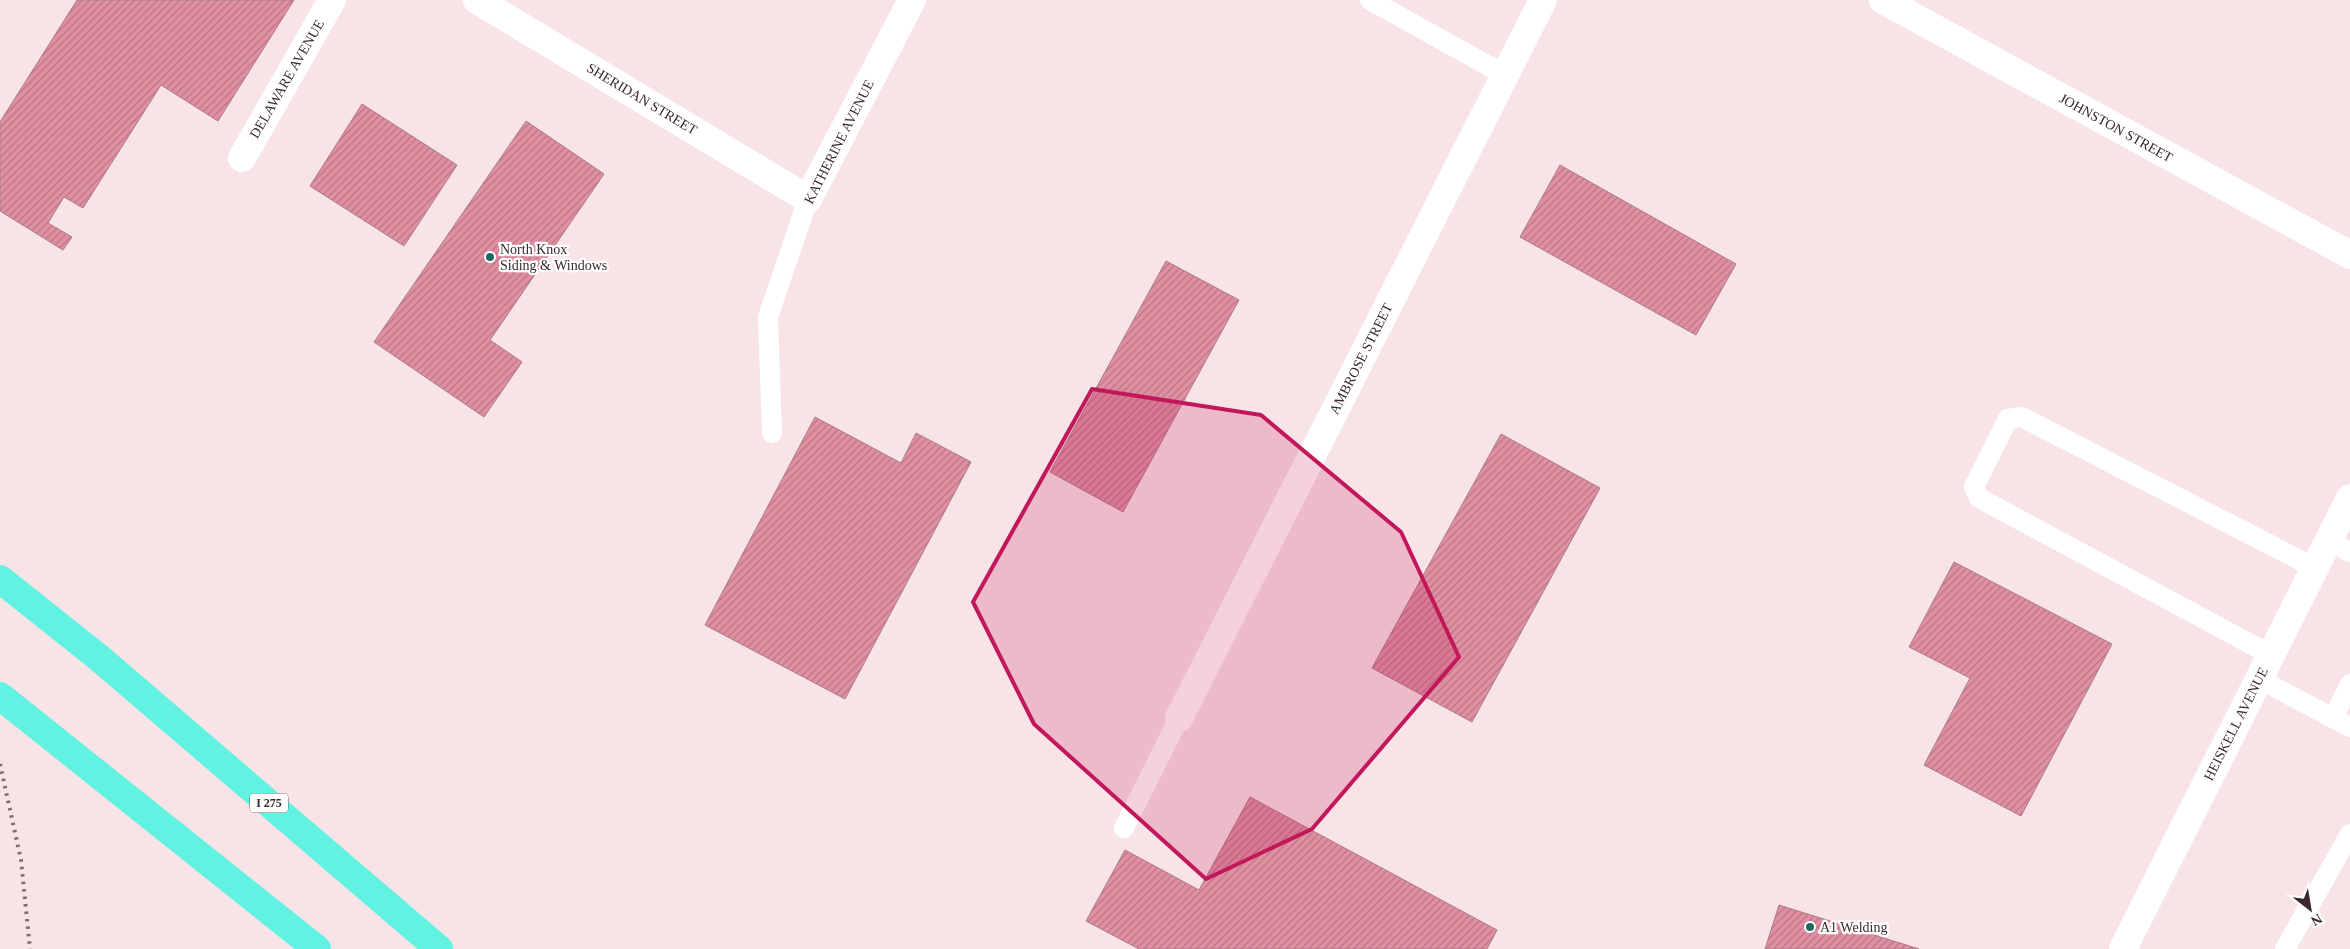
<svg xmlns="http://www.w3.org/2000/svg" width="2350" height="949" viewBox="0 0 2350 949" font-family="Georgia,serif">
<defs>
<pattern id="building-hatch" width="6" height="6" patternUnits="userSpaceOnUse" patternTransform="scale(1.25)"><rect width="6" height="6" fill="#e190a3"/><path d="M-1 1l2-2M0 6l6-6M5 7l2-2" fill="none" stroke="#b87685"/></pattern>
</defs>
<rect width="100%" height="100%" fill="#f8e3e7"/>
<g fill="url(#building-hatch)" stroke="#ab7c86">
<path d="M77 0H294L218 121 161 85 83 208 64 197 48 223 72 237 63 250 0 211V122Z"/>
<path d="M362 104 457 165 404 246 310 186Z"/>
<path d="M526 121 604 174 490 340 522 362 484 417 374 342Z"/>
<path d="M1560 165 1736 264 1696 335 1520 237Z"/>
<path d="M1166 261 1239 300 1123 512 1050 472Z"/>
<path d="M815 417 901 463 916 433 971 462 845 699 705 625Z"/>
<path d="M1501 434 1600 488 1472 722 1372 668Z"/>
<path d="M1954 562 2112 644 2021 816 1924 765 1970 678 1909 647Z"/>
<path d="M1250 797 1497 930 1487 949H1139L1086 921 1125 850 1199 890Z"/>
<path d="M1779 905 1919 949H1765Z"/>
</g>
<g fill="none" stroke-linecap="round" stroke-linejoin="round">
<g stroke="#fff" stroke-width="20">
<path d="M1370 0 1505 75"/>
<path d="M772 433 768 317 808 199"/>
<path d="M2328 541 2350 552"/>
<path d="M2271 655 1979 498 1974 487 2008 419 2022 417 2315 568"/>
<path d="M2259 679 2350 727"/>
<path d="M2333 718 2350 684"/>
<path d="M1124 828 1179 718"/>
<path d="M2285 949 2350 834"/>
</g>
<g stroke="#fff" stroke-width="28">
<path d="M477 0 808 199 912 0"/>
<path d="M242 158 332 0"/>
<path d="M1179 718 1543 0"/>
</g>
<g stroke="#fff" stroke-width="28">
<path d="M1883 0 2350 255"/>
<path d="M2123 949 2350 498"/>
</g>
<g stroke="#61f2e1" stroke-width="28">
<path d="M0 579 98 657 439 949"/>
<path d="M0 696 317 949"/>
</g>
<path stroke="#816d71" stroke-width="4" stroke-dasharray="2.5 5" stroke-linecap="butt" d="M0 764 21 860 30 949"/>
</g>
<path fill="#c2185b" fill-opacity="0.2" stroke="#c2185b" stroke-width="4" stroke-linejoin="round" d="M1092 389 1261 415 1401 532 1459 657 1312 829 1206 879 1034 724 973 602Z"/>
<g fill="#1f6860" stroke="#fff" stroke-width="2">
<circle cx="490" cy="257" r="5"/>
<circle cx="1810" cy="927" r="5"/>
</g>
<g text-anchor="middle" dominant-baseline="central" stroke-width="4.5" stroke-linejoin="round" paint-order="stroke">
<rect fill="#fff" stroke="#76686b" stroke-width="1" x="250" y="793.5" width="38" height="19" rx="4"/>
<g font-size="12" font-weight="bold" fill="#3c282c">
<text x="269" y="803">I 275</text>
</g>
<g font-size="14" fill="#3c282c" stroke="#fff">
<text transform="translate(287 79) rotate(-60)">DELAWARE AVENUE</text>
<text transform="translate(642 99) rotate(31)">SHERIDAN STREET</text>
<text transform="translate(2116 128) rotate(29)">JOHNSTON STREET</text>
<text transform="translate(839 142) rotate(-63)">KATHERINE AVENUE</text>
<text transform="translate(1361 359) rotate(-63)">AMBROSE STREET</text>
<text transform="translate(2236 724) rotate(-63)">HEISKELL AVENUE</text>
</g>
<g font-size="14" fill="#3c282c" stroke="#fff" text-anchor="start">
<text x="500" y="249">North Knox<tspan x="500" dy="16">Siding &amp; Windows</tspan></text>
<text x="1820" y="927">A1 Welding</text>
</g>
</g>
<g transform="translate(2310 909) rotate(149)" stroke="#ffffff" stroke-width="4" paint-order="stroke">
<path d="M0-4L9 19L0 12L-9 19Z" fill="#3c282c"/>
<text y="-8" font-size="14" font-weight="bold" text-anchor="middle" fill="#3c282c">N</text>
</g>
</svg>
